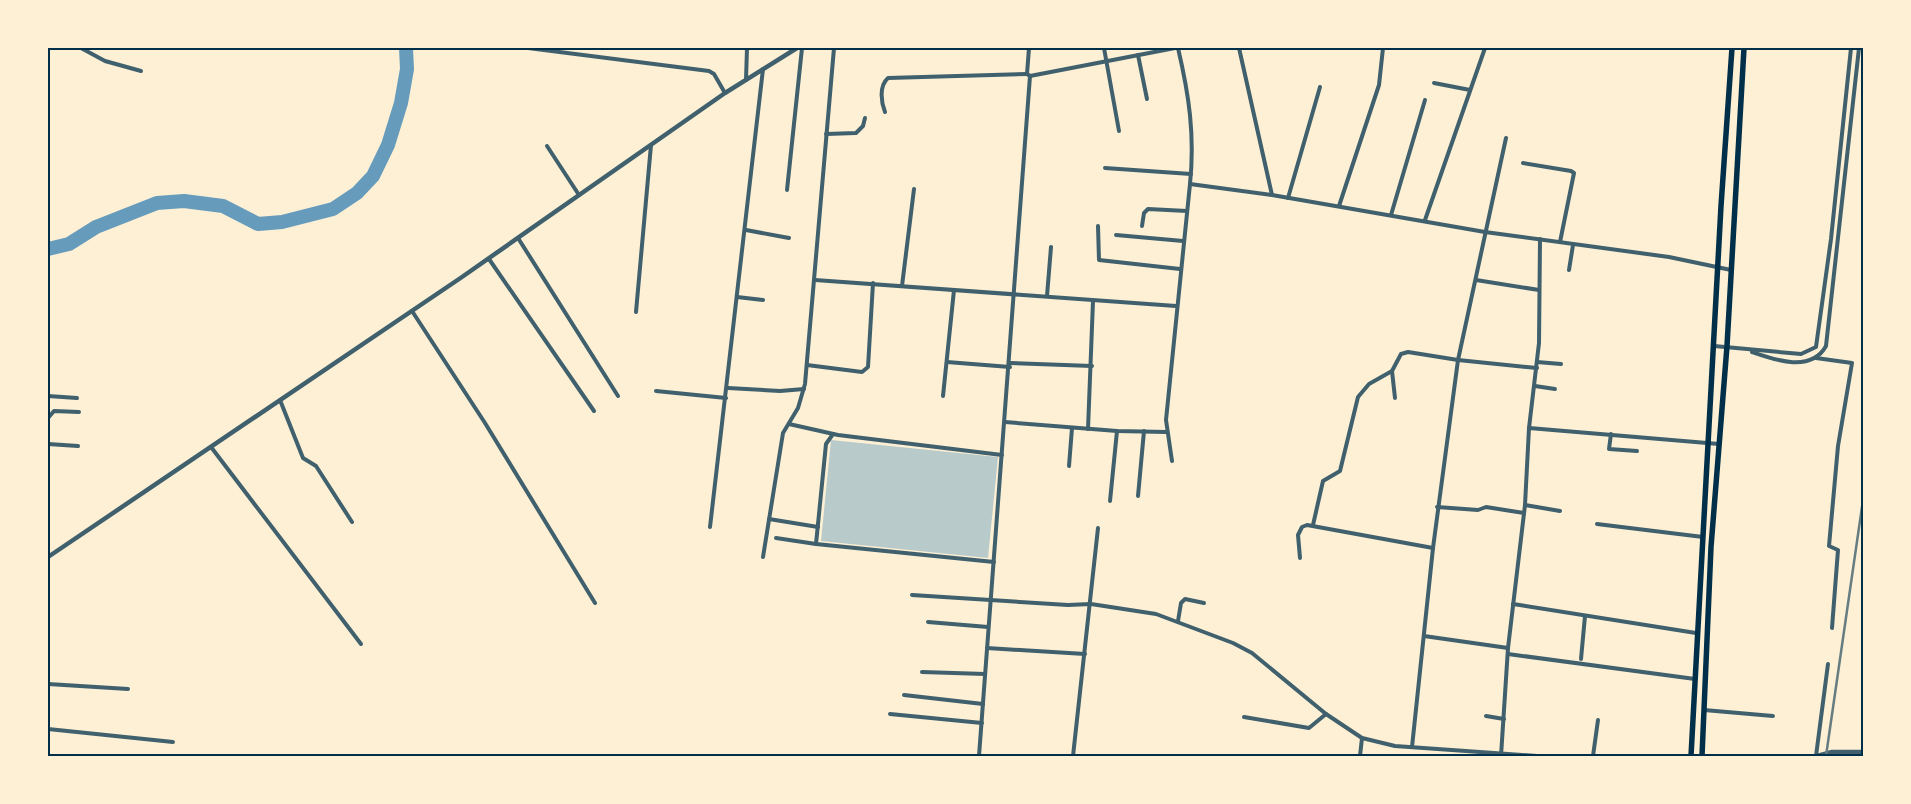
<svg xmlns="http://www.w3.org/2000/svg" width="1911" height="804" viewBox="0 0 1911 804" font-family="Helvetica,sans-serif">
<rect width="100%" height="100%" fill="#fdf0d5"/>
<path fill="#b9caca" d="M831 440 998 457 988 558 821 541Z"/>
<g fill="none" stroke-linecap="round" stroke-linejoin="round">
<path stroke="#669bbc" stroke-width="14" d="M48 249 69 244 96 227 157 203 184 201 223 206 258 224 282 222 333 209 357 193 373 176 388 145 401 103 407 69 406 48"/>
<g stroke="#3f606c" stroke-width="4">
<path d="M81 48 105 61 141 71"/>
<path d="M528 48 709 71 714 74 725 93"/>
<path d="M1104 48 1119 131"/>
<path d="M1239 48 1272 195"/>
<path d="M1138 55 1147 99"/>
<path d="M1030 76 1175 48"/>
<path d="M746 80 747 48"/>
<path d="M1434 83 1470 90"/>
<path d="M885 112C881 102 879 86 888 78L1027 74"/>
<path d="M826 134 856 133 863 126 865 118"/>
<path d="M547 146 579 195"/>
<path d="M1523 163 1571 171 1574 173 1560 242"/>
<path d="M1105 168 1191 174"/>
<path d="M1190 184 1272 195 1485 232 1669 257 1731 270"/>
<path d="M787 190 802 48"/>
<path d="M1288 198 1320 87"/>
<path d="M1339 206 1379 85 1383 48"/>
<path d="M1391 215 1425 100"/>
<path d="M1425 220 1485 48"/>
<path d="M1098 226 1099 260 1180 269"/>
<path d="M1142 226 1144 213 1148 209 1187 211"/>
<path d="M746 230 789 238"/>
<path d="M1116 235 1183 241"/>
<path d="M518 238 618 396"/>
<path d="M489 259 594 411"/>
<path d="M1569 270 1573 245"/>
<path d="M815 280 1176 306"/>
<path d="M1476 280 1539 290"/>
<path d="M902 286 914 189"/>
<path d="M1047 296 1051 247"/>
<path d="M737 297 763 300"/>
<path d="M412 311 485 423 595 603"/>
<path d="M636 312 651 145"/>
<path d="M1714 346 1801 354 1816 347 1831 239 1851 48"/>
<path d="M1752 352C1775 360 1811 373 1826 346L1859 48"/>
<path d="M1816 358 1852 363 1838 446 1829 546 1838 550 1832 628"/>
<path d="M947 362 1010 367"/>
<path d="M1537 362 1561 364"/>
<path d="M1010 363 1092 366"/>
<path d="M807 365 862 372 868 367 873 283"/>
<path d="M1392 371 1395 398"/>
<path d="M1535 386 1555 389"/>
<path d="M728 388 780 391 804 389"/>
<path d="M656 391 726 398"/>
<path d="M48 396 77 398"/>
<path d="M943 396 954 290"/>
<path d="M280 400 303 458 316 466 352 522"/>
<path d="M48 418 54 411 79 412"/>
<path d="M1005 422 1117 431 1166 432"/>
<path d="M789 424 838 435 1002 455"/>
<path d="M1529 428 1719 444"/>
<path d="M1088 429 1093 301"/>
<path d="M1611 434 1609 449 1637 451"/>
<path d="M48 444 78 446"/>
<path d="M211 447 361 644"/>
<path d="M1172 461 1166 420 1190 184C1195 135 1189 95 1178 48"/>
<path d="M1069 466 1072 428"/>
<path d="M1138 496 1144 431"/>
<path d="M1110 501 1117 431"/>
<path d="M1525 505 1560 511"/>
<path d="M1437 507 1478 510 1486 507 1524 513"/>
<path d="M769 519 818 527"/>
<path d="M1597 524 1703 537"/>
<path d="M1313 525 1323 481 1340 471 1358 397 1369 384 1392 371 1401 354 1408 352 1458 360 1537 368"/>
<path d="M710 527 763 69"/>
<path d="M776 538 816 544 994 562"/>
<path d="M816 544 826 444 833 434"/>
<path d="M763 557 783 433 798 408 805 384 834 48"/>
<path d="M1300 558 1298 535 1302 527 1307 525 1433 548"/>
<path d="M912 595 1068 605 1091 604 1156 614 1233 643 1252 653 1326 714 1362 738 1395 746 1537 756"/>
<path d="M1513 604 1696 633"/>
<path d="M1178 621 1181 603 1185 599 1204 603"/>
<path d="M928 622 988 627"/>
<path d="M1424 636 1508 648"/>
<path d="M987 648 1085 654"/>
<path d="M1508 654 1695 679"/>
<path d="M1581 659 1585 616"/>
<path d="M922 672 985 674"/>
<path d="M48 684 128 689"/>
<path d="M904 695 983 704"/>
<path d="M1704 710 1773 716"/>
<path d="M890 714 982 723"/>
<path d="M1486 716 1504 719"/>
<path d="M1244 717 1309 728 1326 714"/>
<path d="M48 729 173 742"/>
<path d="M1412 747 1433 548 1458 360 1506 138"/>
<path d="M979 756 1030 76 1027 74 1029 48"/>
<path d="M1073 756 1098 528"/>
<path d="M1360 756 1362 738"/>
<path d="M1501 756 1508 648 1525 505 1529 428 1539 343 1540 239"/>
<path d="M1593 756 1598 720"/>
<path d="M1816 756 1828 664"/>
</g>
<g stroke="#3f606c" stroke-width="4.5">
<path d="M48 557 462 277 725 93 797 48"/>
<path d="M1817 756 1832 752H1864"/>
</g>
<g stroke="#003049" stroke-width="5.5">
<path d="M1691 756 1721 206 1732 48"/>
<path d="M1702 756 1711 547 1727 346 1744 48"/>
</g>
<path stroke="#657d81" stroke-width="2.5" d="M1826 756 1864 493"/>
</g>
<rect width="1911" height="804" fill="none" stroke="#fdf0d5" stroke-width="98"/>
<rect x="49" y="49" width="1813" height="706" fill="none" stroke="#003049" stroke-width="2"/>
</svg>
